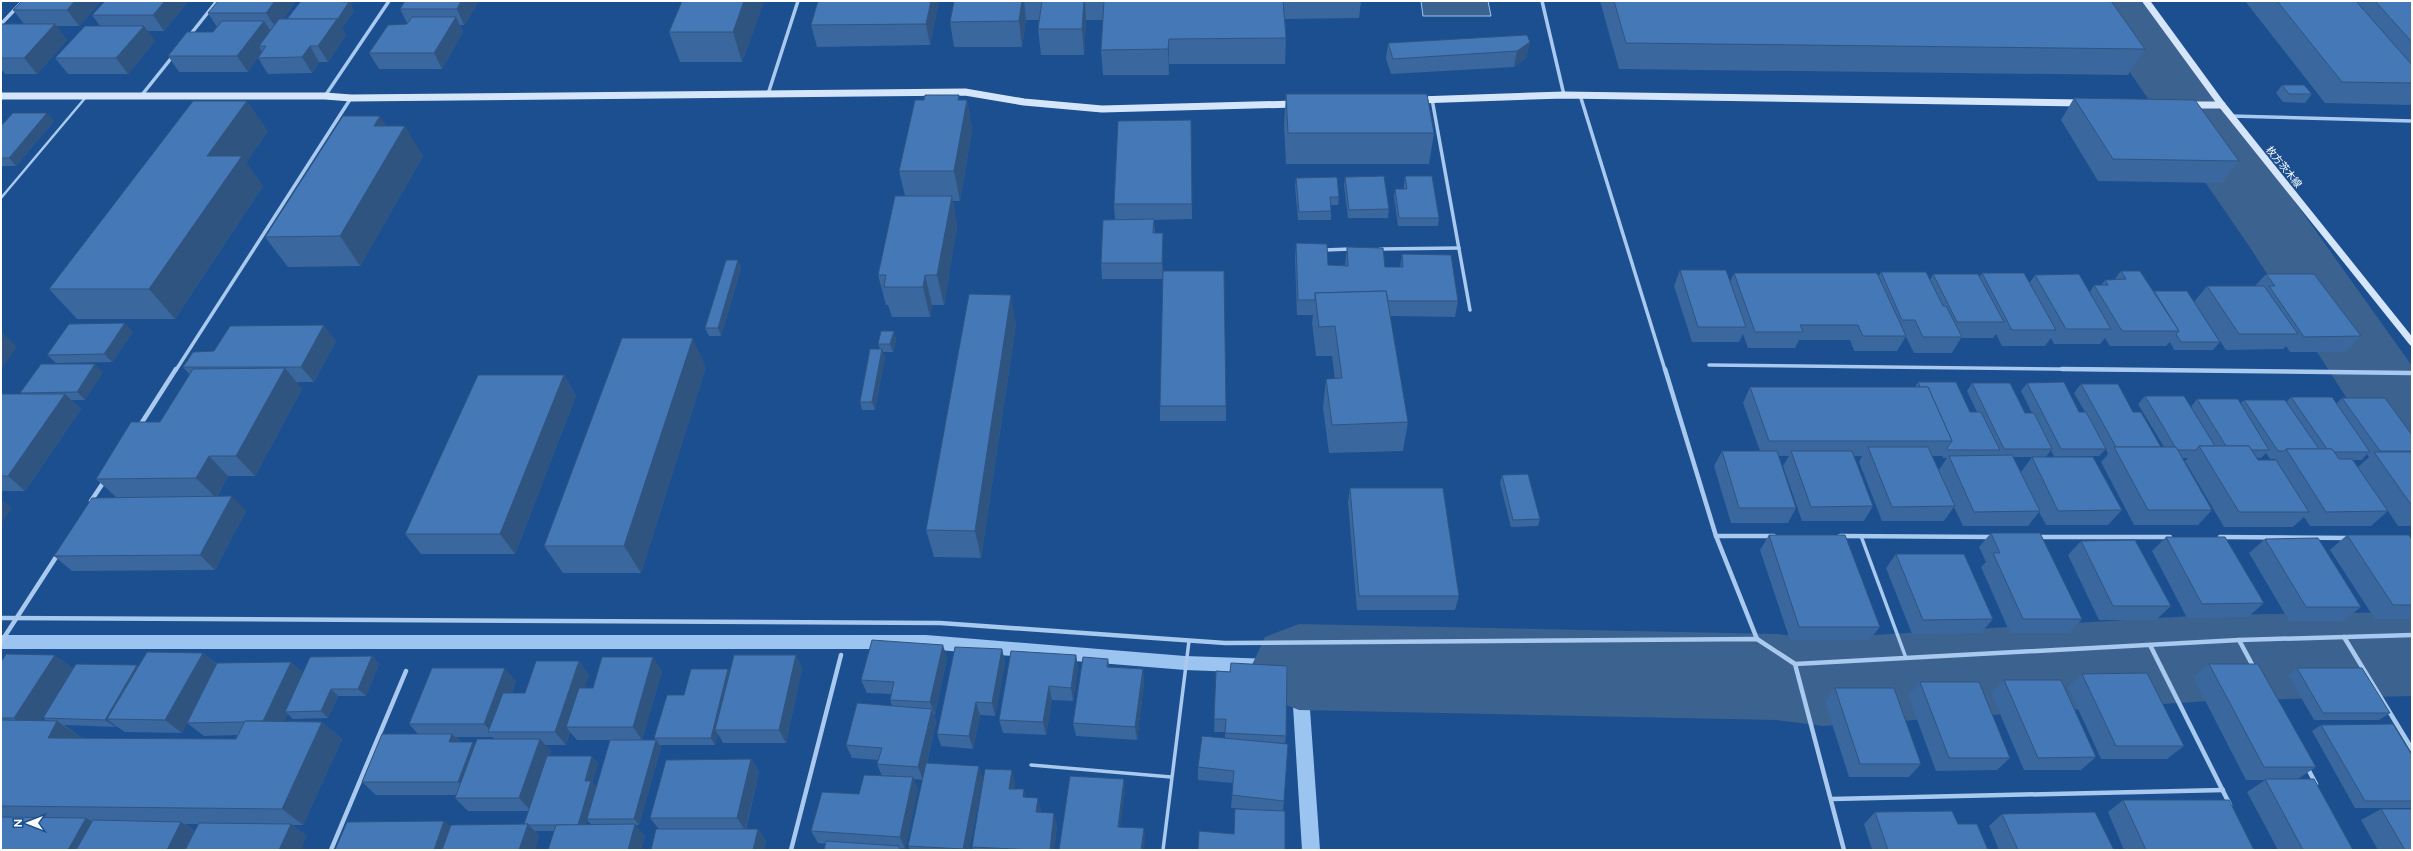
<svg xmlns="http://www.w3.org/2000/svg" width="2413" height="851" viewBox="0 0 2413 851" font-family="Raleway,'Noto Sans JP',sans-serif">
<rect width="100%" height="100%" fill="#1b4f8f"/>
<path fill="#3c6290" stroke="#9cc4f0" d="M1421 1H1488L1491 16H1423Z"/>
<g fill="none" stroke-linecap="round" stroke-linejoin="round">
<path fill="#9cc4f0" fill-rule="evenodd" d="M1 635H926L1185 656 1299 660 1305 662 1307 667 1320 850H1302L1291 674 1185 670 926 649H1Z"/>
<g fill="#3c6290" fill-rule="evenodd">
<path d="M2081 1H2144L2303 213 2412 366V458L2382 448 2360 419 2251 249Z"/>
<path d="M2412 612V696L2209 701 1823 726 1776 720 1299 710 1265 697 1251 667 1265 637 1299 624 1776 634 1823 638 2209 615Z"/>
</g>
<path stroke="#a9c9ee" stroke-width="2.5" d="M1 198 86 97"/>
<g stroke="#a9c9ee" stroke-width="3.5">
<path d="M1861 536 1906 658"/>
<path d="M1031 765 1171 777"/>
<path d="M1163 850 1189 641"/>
</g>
<g stroke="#a9c9ee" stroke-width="3.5">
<path d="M1542 1 1564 95"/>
<path d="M1 24 23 1"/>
<path d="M190 35 217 1"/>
<path d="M768 94 798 1"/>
<path d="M1580 95 1665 370"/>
<path d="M141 96 173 56"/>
<path d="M325 96 389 1"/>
<path d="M1432 99 1470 310"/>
<path d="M2231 116 2412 121"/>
<path d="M1380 249 1459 248"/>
<path d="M1324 250 1351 249"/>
<path d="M1709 365 2150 370"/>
<path d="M176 370 351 98"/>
</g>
<g stroke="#a9c9ee" stroke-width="4.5">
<path d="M1665 369 1716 536 1757 639"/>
<path d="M2062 369 2412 373"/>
<path d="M139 427 176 369"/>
<path d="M91 501 105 480"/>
<path d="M1716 536H1774"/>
<path d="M1840 536 1992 537"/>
<path d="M2038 537H2170"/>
<path d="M2220 537 2350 538"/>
<path d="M1 618 940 623 1225 643 1757 639 1795 664 2239 640 2412 635"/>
<path d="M2344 637 2412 749"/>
<path d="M2239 640 2254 668"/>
<path d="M1 642 58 554"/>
<path d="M2150 645 2230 805"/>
<path d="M1795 664 1844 850"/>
<path d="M2307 767 2316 784"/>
<path d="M1832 799 2223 790"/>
<path d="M331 850 406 671"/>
<path d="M791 850 841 655"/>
</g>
<g stroke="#d6e6fa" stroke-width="7">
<path d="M2146 1 2222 105 2412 342"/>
<path d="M1 96H325L351 98 965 92 1024 102 1102 109 1295 104"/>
<path d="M1418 100 1564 95 2083 103"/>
<path d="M2188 105H2222"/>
</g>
</g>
<g fill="#3a679d" fill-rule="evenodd">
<path d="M101 1 79 26H56L67 40 37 74H5L3 71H1V24H24L13 10Z"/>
<path d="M188 1 164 31H147L155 41 128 74H68L55 58 100 26 92 15Z"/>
<path d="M296 1 283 19H287L353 2 351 6 354 11 342 28 346 35 328 62H319L312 73 268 74 258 58 262 52 248 72H179L168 56 213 32 217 27 208 13Z"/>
<path d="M479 1 464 25H460L463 32 442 69H379L369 53 407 24V23L400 9Z"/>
<path d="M764 1 742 62H680L669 32Z"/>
<path d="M818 1H939L930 45 817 47 811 25Z"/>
<path d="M954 1H1361L1359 18 1285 19 1286 38 1285 64H1169V75H1103L1101 50 1103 20H1086L1084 55H1041L1038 29 1039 20H1026L1022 47H954L950 22Z"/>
<path d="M1600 1H2111L2145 49 2128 75 1619 69Z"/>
<path d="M2245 1H2412V103L2410 105 2325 103Z"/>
<path d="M1530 42 1526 58 1514 67 1391 74 1386 59 1388 43Z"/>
<path d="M2282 85 2312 94 2305 103 2283 102 2276 93Z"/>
<path d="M1286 94 1434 133 1429 164H1286L1284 125Z"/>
<path d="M2074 98 2239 161 2222 183 2098 181 2061 120Z"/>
<path d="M960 100H967L972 130 960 201H953L957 226 944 305H932L930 317H892L888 305H886L878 275 905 196 899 171Z"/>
<path d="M1191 120 1192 219 1154 220 1155 233 1163 249V271L1226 406V421H1160V406L1163 279H1102L1101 263 1115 220 1114 204Z"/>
<path d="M54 121 16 166H1V126Z"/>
<path d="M386 126 423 156 360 266 288 267 265 237Z"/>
<path d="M268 131 246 163 263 186 175 319H77L49 289Z"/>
<path d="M1405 176 1439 218 1438 226H1398L1394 197 1395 189H1404V184Z"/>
<path d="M1345 177 1389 209 1388 218H1348L1344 185Z"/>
<path d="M1296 178 1339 197 1338 205H1331V220H1298L1295 186Z"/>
<path d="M1296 243 1328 265H1345L1347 247 1385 267H1400L1402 254 1458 301 1455 317 1390 316 1408 422 1403 451 1329 453 1323 408 1326 379H1335L1332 356H1316L1312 323 1313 315H1297L1295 259Z"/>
<path d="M738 260 741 268 721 336H709L705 328Z"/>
<path d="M1680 270 1730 282 1734 273 1878 277 1881 272 1930 280 1933 274 1980 276 1982 273 2030 282 2035 275 2090 292 2094 285H2101L2105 280H2114L2121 271 2154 291 2220 342 2213 350H2174L2170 342 2166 346H2110L2105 338 2100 344H2054L2051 338 2045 346H2002L1996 334 1993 338H1961L1952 353H1914L1905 335 1906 336 1897 351H1854L1850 340H1799L1795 348H1748L1743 334 1739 342H1692L1674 286Z"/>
<path d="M2266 274 2361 336 2346 352H2290L2286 346 2283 349 2226 350 2194 302 2207 286H2255Z"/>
<path d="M1016 324 981 558 934 557 926 530Z"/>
<path d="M894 331 896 340 893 352H883L885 357 875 410H862L860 402 880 349 878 344Z"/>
<path d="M133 332 112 362 56 363 47 355Z"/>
<path d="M336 341 314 382H296L302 389 255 476H228L217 497 246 511 215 570 72 571 54 556 116 497 96 479 160 422 190 375 183 367 214 351Z"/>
<path d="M706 367 641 573H563L544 546Z"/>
<path d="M103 372 85 400H71L81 409 25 491H1V394H22L20 393Z"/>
<path d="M564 375 576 396 515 554H421L405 534Z"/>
<path d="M1918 382 1970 412H1977L1967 391 1972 383 2025 413H2032L2021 391 2027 383 2079 412H2085L2074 393 2081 384 2133 412 2161 447H2164L2138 404 2145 396 2191 407 2197 399 2240 404 2244 400 2286 402 2291 397 2337 403 2342 398 2412 435V526H2398L2388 511 2371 526H2310L2304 517 2293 527H2224L2185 461 2188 458H2182L2212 510 2198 525H2134L2101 462 2108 454 2106 449 2099 456 2054 457 2051 450 2046 457H2013L2021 472 2032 457 2122 510 2108 525H2046L2039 512 2028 526H1963L1954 507 1944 521H1882L1859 462 1862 456H1854L1873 506 1864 521H1802L1783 466 1789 456H1778L1796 508 1788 523H1731L1714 466 1722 451H1760L1743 403 1750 387H1915ZM2266 453 2270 459H2276L2274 460H2258L2256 458H2261ZM2367 454 2369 457 2358 467 2353 460H2362ZM1932 456H1942L1943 458H1947L1939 470Z"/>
<path d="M1502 475 1540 519 1538 526 1511 527 1500 483Z"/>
<path d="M1350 488 1459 596 1455 610H1357L1348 502Z"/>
<path d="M1991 533 2082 619 2069 633H2010L1981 567 1986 562 1979 547Z"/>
<path d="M1769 535 1880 627 1869 640H1790L1760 550Z"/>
<path d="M2347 535 2412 540V619H2375L2330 550Z"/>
<path d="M2166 537 2264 603 2248 617 2187 618 2152 551Z"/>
<path d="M2265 539 2361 607 2343 621H2289L2249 553Z"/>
<path d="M2081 541 2171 606 2156 620H2099L2068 555Z"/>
<path d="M1896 554 1993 619 1981 633 1912 634 1886 568Z"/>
<path d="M1002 649 1005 663 995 716 980 715 973 749 941 746 937 734Z"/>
<path d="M203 653 217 664 291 662 303 673 372 656 379 664 366 696H338L328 718 293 719 288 714 284 721 322 722 342 739 303 825H292L307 836 1 850V662L73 668 40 721H47L43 718 138 666ZM187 723 204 736 237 735 236 739 82 738 64 725 115 727 116 726 125 732 182 733ZM185 824H198L195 831Z"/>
<path d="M796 655 802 669 786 743H723L718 734 715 745H659L654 738 684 695 728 669 730 672Z"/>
<path d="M1076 655 1078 668 1073 701 1052 700 1046 735 1003 733 999 720Z"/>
<path d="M947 658 935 715H934L936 722 927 763 983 778 969 850H910L908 846 923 780 913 779 918 789 905 849 901 848V850H899L818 843 811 831 882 776 877 764 878 760 852 758 846 745 892 706 890 700 891 694 867 693 861 680Z"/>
<path d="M1108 659 1109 667 1143 669 1144 683 1137 740 1076 736 1073 723Z"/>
<path d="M579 661 589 675 584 688H593L662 671 642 740H577L570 732 566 745H545L551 751 549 756 598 763 592 782 596 787 656 740 661 747 639 825H635L645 836 641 850H548L554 831H535L539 836 535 850H335L450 826 524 824 529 811H468L455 798 456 795H376L362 782 418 734 409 724 516 681 512 693H525ZM456 737H493L494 739 475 744 461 742ZM587 820 592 825H586Z"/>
<path d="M2209 664 2316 767 2298 779 2353 850H2278L2247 792 2265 780H2246L2193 677Z"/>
<path d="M2297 668 2390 713 2379 720H2314L2288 675Z"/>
<path d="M1216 671 1286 736 1285 743 1284 801 1283 811 1234 834 1247 809 1231 808 1233 783 1198 780V767L1225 738V732H1214Z"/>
<path d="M2082 674 2184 746 2167 759H2101L2068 687Z"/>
<path d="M2004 680 2096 757 2081 770H2024L1991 693Z"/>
<path d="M1920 682 2010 758 1997 770 1936 771 1908 695Z"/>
<path d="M1835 688 1921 764 1909 777H1849L1825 702Z"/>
<path d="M2321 725 2412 755V808H2355L2312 731Z"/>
<path d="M751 759 759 772 746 829H758L766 841 764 850H651L659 829 650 818Z"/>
<path d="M1015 782 1014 789 1026 797 1041 810 1040 813 1057 825 1054 850H973L972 847Z"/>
<path d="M2123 800 2254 850H2124L2108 812Z"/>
<path d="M2381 809 2412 850H2378L2361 820Z"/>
<path d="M1875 812 1988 850H1872L1864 824Z"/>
<path d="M2002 814 2114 850H1999L1989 826Z"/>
</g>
<g fill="#305480">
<path d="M75 1H101L79 26 67 10Z"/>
<path d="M165 1H188L164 31 153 15Z"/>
<path d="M275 1H296L276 28 266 13Z"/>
<path d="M343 1H352L353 2 351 6 354 11 342 28 346 35 328 62 318 46Z"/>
<path d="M461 1H479L464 25 457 9Z"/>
<path d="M744 1H764L742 62 733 32Z"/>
<path d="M931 1H939L930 45 926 24Z"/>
<path d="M1022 1H1024L1026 20 1022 47 1019 21Z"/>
<path d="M1084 1H1085L1086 20 1084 55 1082 29Z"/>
<path d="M456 17 463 32 442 69 434 53Z"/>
<path d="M264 21 274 36 259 46 262 52 248 72 237 56Z"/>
<path d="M55 24 67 40 37 74 24 58Z"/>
<path d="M144 26 155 41 128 74 116 58Z"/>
<path d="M1169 39V75L1168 49Z"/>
<path d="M1530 42 1526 58 1514 67 1517 51Z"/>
<path d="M310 46 319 62 312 73 302 57Z"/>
<path d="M959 95 963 119 967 100 972 130 960 201 954 171 958 100Z"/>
<path d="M247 101 268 131 246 163 263 186 175 319 149 289 207 156Z"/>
<path d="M47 113 54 121 16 166 9 158Z"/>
<path d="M380 116 396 142 405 126 423 156 360 266 340 236 374 126Z"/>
<path d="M952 196 957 226 944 305 937 275Z"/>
<path d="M1163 233V279L1162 263Z"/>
<path d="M738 260 741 268 721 336 718 328Z"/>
<path d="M925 275 932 305 930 317 923 287Z"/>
<path d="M1011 295 1016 324 981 558 975 531Z"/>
<path d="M125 323 133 332 112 362 104 354Z"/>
<path d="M324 325 336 341 314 382 301 367Z"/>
<path d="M1 331 17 347 1 369Z"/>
<path d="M894 331 896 340 893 352 890 344Z"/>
<path d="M693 338 706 367 641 573 624 546Z"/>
<path d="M882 349 885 357 875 410 872 402Z"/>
<path d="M95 364 103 372 85 400 77 392Z"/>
<path d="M285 368 302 389 255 476 236 456Z"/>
<path d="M564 375 576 396 515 554 500 534Z"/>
<path d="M65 394 81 409 25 491 8 476Z"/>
<path d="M209 456 228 476 216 498 196 478Z"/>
<path d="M232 496 246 511 215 570 200 555Z"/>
<path d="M2 500 12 508 1 524V502Z"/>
<path d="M943 645 947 658 935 715 930 702Z"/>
<path d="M1002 649 1005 663 995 716 992 703Z"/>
<path d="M203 653 219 666 182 733 165 720Z"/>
<path d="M55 655 73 668 34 731 14 718Z"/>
<path d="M796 655 802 669 786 743 779 730Z"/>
<path d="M1076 655 1078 668 1073 701 1071 688Z"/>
<path d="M372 656 379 664 366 696 358 689Z"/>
<path d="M653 657 662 671 642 740 633 727Z"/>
<path d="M1108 659 1109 672 1107 667Z"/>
<path d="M579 661 589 675 572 727H566L570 732 566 745 555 732Z"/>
<path d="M291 662 306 675 285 712 288 714 278 735 263 722Z"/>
<path d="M137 665 146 672 107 719 116 726 115 727 105 720Z"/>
<path d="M505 668 516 681 498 732H492L484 724Z"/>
<path d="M728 669 732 676 715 730 718 734 715 745 711 738Z"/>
<path d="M1143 669 1144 683 1137 740 1135 727Z"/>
<path d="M1049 686 1052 700 1046 735 1043 722Z"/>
<path d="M331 689 338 696 328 718 321 711Z"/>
<path d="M976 702 980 715 973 749 969 736Z"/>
<path d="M932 709 936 722 923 780 918 767Z"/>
<path d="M57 721 83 739 48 738Z"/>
<path d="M322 722 342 739 303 825 282 809Z"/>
<path d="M452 734 465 746 449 742Z"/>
<path d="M540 739 551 751 531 811 519 798Z"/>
<path d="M656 740 661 747 639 825 634 819Z"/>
<path d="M473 742 485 755 471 795 458 782Z"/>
<path d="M592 756 598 763 592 782 597 788 584 831 578 825 585 781Z"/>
<path d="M751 759 759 772 745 830 737 818Z"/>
<path d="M979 766 983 778 969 850H964L963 849Z"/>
<path d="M1012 770 1015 782 1013 801 1009 789Z"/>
<path d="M913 777 918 789 905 849 900 837Z"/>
<path d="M1124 779 1125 792 1119 838 1118 827Z"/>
<path d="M1024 789 1027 801 1023 797Z"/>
<path d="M1038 798 1041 810 1039 824 1036 812Z"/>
<path d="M1054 813 1057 825 1054 850H1050Z"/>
<path d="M86 818 106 830 95 850H68Z"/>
<path d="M444 821 458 833 451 850H434Z"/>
<path d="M181 822 199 834 191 850H167Z"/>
<path d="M291 824 307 836 301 850H279Z"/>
<path d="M528 824 539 836 535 850H519Z"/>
<path d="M635 824 645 836 641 850H628Z"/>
<path d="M1144 828 1145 840 1144 850H1141Z"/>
<path d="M758 829 766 841 764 850H753Z"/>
</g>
<g fill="#4478b7" stroke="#305480">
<path d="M22 1H75L67 10H13Z"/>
<path d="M105 1H165L153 15H92Z"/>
<path d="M218 1H275L266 13H208Z"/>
<path d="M301 1H343V2H349L337 20V19H287Z"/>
<path d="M405 1H461L457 9H400Z"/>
<path d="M682 1H744L733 32H669Z"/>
<path d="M818 1H931L926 24 811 25Z"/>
<path d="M954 1H1022L1019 21 950 22Z"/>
<path d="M1042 1H1084L1082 29H1038Z"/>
<path d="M1104 1H1283L1286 38 1169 39 1168 49 1101 50Z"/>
<path d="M1614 1H2111L2145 49 1626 43Z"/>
<path d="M2277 1H2356L2412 65V83L2342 82Z"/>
<path d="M2375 1H2412V42Z"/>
<path d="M412 17H456L434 53H369L388 25 407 24Z"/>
<path d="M279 19H337L318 46H310L302 57 258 58 266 46H259Z"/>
<path d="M222 21H264L237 56H168L187 32H213Z"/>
<path d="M1 24H55L24 58H1Z"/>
<path d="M85 26H144L116 58H55Z"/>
<path d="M1527 35 1530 42 1517 51 1393 59 1388 43Z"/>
<path d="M2282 85H2304L2312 94H2289Z"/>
<path d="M1286 94H1427L1434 133H1288Z"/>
<path d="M925 95H959L958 100H967L954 171H899L915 100H924Z"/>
<path d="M2074 98 2195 100 2239 161 2113 159Z"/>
<path d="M193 101H247L207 156H242L149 289H49Z"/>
<path d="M13 113H47L9 158H1V126Z"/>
<path d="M343 116H380L374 126H405L340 236 265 237Z"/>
<path d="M1191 120 1192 204H1114L1118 121Z"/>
<path d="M1384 176 1389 209 1349 210 1345 177Z"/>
<path d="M1405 176H1432L1439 218H1399L1395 189H1407Z"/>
<path d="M1337 177 1339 197H1330L1331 211 1299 212 1296 178Z"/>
<path d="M895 196H952L937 275H925L923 287H884L886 275H878Z"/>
<path d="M1154 219 1153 233H1163L1162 263H1101L1103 220Z"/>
<path d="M1296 243 1327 244 1328 265 1348 266 1347 247 1383 248 1385 267H1403L1402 254 1451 255 1458 301H1388L1386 291 1315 293V300H1298Z"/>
<path d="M726 260H738L718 328H705Z"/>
<path d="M1680 270H1726L1746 327H1698Z"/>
<path d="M1163 271H1224L1226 406H1160Z"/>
<path d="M2121 271H2140L2179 331H2122L2094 285H2108L2105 280 2126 279Z"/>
<path d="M1881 272H1926L1943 306H1946L1962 337H1923L1915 320H1902Z"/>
<path d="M1734 273H1877L1906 336H1863L1858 325H1800L1803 332H1755Z"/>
<path d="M1982 273H2024L2056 330H2012Z"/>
<path d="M1933 274H1978L2004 322H1957Z"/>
<path d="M2079 274 2111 329H2066L2035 275Z"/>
<path d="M2266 274H2314L2361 336 2304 337 2269 286H2275Z"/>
<path d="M2207 286H2264L2298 334H2239Z"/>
<path d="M1386 291 1408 422 1332 425 1326 379 1342 378 1335 326 1319 327 1315 293Z"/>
<path d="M2154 291H2187L2220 342H2181L2176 334 2179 331Z"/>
<path d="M969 294 1011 295 975 531 926 530Z"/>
<path d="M125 323 104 354 47 355 69 324Z"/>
<path d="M324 325 301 367H183L193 352 214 351 230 326Z"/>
<path d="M881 331H894L890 344H878Z"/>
<path d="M622 338H693L624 546H544Z"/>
<path d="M870 349H882L872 402H860Z"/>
<path d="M41 364H95L77 392 20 393Z"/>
<path d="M285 368 236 456H209L196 478 96 479 131 422H160L193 369Z"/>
<path d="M478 375H564L500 534H405Z"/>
<path d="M1918 382H1956L1970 412H1981L2000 450H1948L1947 448 1952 441 1928 387H1920Z"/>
<path d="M2064 382 2079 412H2086L2106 449H2061L2027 383Z"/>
<path d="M1972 383H2010L2025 413H2034L2052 449H2004Z"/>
<path d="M2081 384H2118L2133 412H2141L2161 447H2116Z"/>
<path d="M1750 387H1928L1952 441H1769Z"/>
<path d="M1 394H65L8 476H1Z"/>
<path d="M2145 396H2184L2215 446H2199L2196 450H2177Z"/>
<path d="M2291 397H2332L2370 452H2334L2332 449H2327Z"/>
<path d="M2342 398H2385L2412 435V451H2380Z"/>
<path d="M2197 399H2238L2269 450H2251L2249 446H2226Z"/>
<path d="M2244 400H2285L2319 449H2286L2284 451H2278Z"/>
<path d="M2199 446H2249L2258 460H2276L2309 512H2239Z"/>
<path d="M1868 447H1928L1955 506 1892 507Z"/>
<path d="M2114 447H2176L2212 510H2148Z"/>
<path d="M2286 449H2332L2339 459H2352L2388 511 2326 512Z"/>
<path d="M1722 451H1777L1796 508H1739Z"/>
<path d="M1791 451H1852L1873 506 1811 507Z"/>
<path d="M2374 452H2412V506Z"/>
<path d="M2012 455 2040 511 1974 512 1949 456Z"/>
<path d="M2032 457H2093L2122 510 2058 511Z"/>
<path d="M1528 474 1540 519 1513 520 1502 475Z"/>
<path d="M1350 488H1443L1459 596H1359Z"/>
<path d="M232 496 200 555 54 556 92 498Z"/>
<path d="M1991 533H2040L2082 619H2023L1993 553H2000Z"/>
<path d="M1769 535H1845L1880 627H1799Z"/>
<path d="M2347 535H2409L2412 540V605H2393Z"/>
<path d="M2166 537H2225L2264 603 2202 604Z"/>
<path d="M2318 538 2361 607H2306L2265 539Z"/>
<path d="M2135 540 2171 606H2113L2081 541Z"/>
<path d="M1896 554H1964L1993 619 1923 620Z"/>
<path d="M872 640 943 645 930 702 890 700 894 682 861 680Z"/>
<path d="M955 647 1002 649 992 703 976 702 969 736 937 734Z"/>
<path d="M1011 651 1076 655 1071 688 1049 686 1043 722 999 720Z"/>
<path d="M147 652 203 653 165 720 107 719Z"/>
<path d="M6 654 55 655 14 718H1V662Z"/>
<path d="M734 655H796L779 730H715Z"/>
<path d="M372 656 358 689H331L321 711 285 712 310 657Z"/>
<path d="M602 657H653L633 727H566L579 688H593Z"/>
<path d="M1083 657 1108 659 1107 667 1143 669 1135 727 1073 723Z"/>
<path d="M536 661H579L555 732H488L503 693H525Z"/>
<path d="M291 662 263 721H245L244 722 187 723 217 663Z"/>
<path d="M1231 663 1287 666 1286 736 1225 733 1226 719H1214L1216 671 1230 672Z"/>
<path d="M76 664 137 665 105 720 43 718Z"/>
<path d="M2209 664H2258L2316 767H2264Z"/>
<path d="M432 668H505L484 724H409Z"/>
<path d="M2297 668H2362L2390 713H2323Z"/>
<path d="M691 669H728L711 738H654L667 695H684Z"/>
<path d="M2147 673 2184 746H2116L2082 674Z"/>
<path d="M2004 680H2061L2096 757 2038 758Z"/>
<path d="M1920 682H1979L2010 758H1949Z"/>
<path d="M1835 688H1894L1921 764H1860Z"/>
<path d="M857 703 932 709 918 767 877 764 882 748 846 745Z"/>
<path d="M1 720 57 721 48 738 236 739 245 721 322 722 282 809 1 806Z"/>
<path d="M2393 724 2412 755V801H2365L2321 725Z"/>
<path d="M382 734H452L449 742H473L458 782H362Z"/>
<path d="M1202 736 1288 744 1284 801 1232 795 1234 771 1198 767Z"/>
<path d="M477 739H540L519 798H455Z"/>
<path d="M610 740H656L634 819H587Z"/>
<path d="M547 756H592L585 781H591L578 825H528V824H524Z"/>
<path d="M751 759 737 818H650L666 760Z"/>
<path d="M926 763 979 766 963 849 908 846Z"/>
<path d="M985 769 1012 770 1009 789H1024L1023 797 1038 798 1036 812 1054 813 1050 850H1034L972 847Z"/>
<path d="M864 775 913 777 900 837 811 831 822 792 859 794Z"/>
<path d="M1070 776 1124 779 1118 827 1144 828 1141 850H1059Z"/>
<path d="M2265 779H2314L2353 850H2303Z"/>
<path d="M2123 800H2229L2254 850H2146Z"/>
<path d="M1235 809 1285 811V850H1198L1199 831 1234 834Z"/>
<path d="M2381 809H2412V850H2405Z"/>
<path d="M1952 811 1958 824H1977L1988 850H1888L1875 812Z"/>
<path d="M2095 812 2114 850H2018L2002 814Z"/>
<path d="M1 817 86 818 68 850H1Z"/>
<path d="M93 820 181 822 167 850H76Z"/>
<path d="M444 821 434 850H335L347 822Z"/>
<path d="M199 823 291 824 279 850H185Z"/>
<path d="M528 824 519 850H442L451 825Z"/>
<path d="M635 824 628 850H548L556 825Z"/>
<path d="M656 829H758L753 850H651Z"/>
<path d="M826 841 899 846V850H824Z"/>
</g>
<g text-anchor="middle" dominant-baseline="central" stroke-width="3" stroke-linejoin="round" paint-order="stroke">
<g font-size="10" fill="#fff" stroke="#1b4f8f">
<text transform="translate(2284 167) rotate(51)">枚方茨木線</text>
</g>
</g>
<rect width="2413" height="851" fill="none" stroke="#ffffff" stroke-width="4"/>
<g transform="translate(28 823) rotate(270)" stroke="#1b4f8f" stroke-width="3" paint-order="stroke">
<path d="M0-3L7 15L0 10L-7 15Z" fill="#ffffff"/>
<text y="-6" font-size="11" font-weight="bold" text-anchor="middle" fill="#ffffff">N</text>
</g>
</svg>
